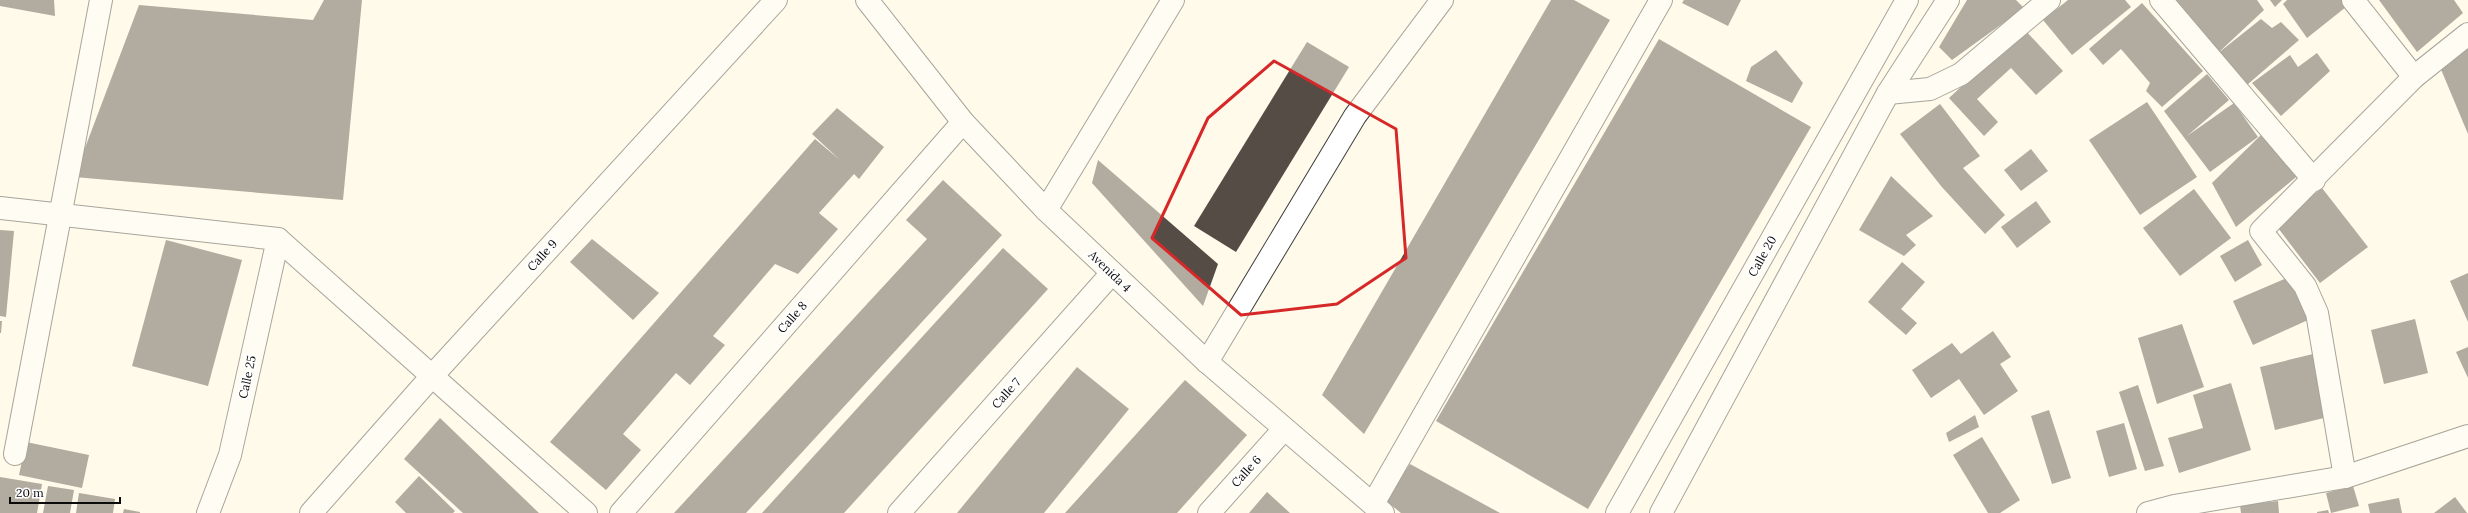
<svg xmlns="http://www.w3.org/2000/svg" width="2468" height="513" viewBox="0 0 2468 513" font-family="Lora,serif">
<rect width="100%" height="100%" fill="#fffae9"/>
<g fill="#554c46">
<path d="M0 0H54L55 16 0 6Z"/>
<path d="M324 0H362L343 200 74 177 139 5 313 20Z"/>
<path d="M1551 0H1574L1610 20 1364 434 1322 395Z"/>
<path d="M1684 0H1741L1728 26 1682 3Z"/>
<path d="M1967 0H2016L2024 8 1952 60 1939 47Z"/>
<path d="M2068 0H2125L2131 7 2072 55 2043 20Z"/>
<path d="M2165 0H2257L2264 10 2217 54 2261 19 2272 28 2281 22 2299 40 2240 91Z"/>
<path d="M2270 0H2282L2275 7Z"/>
<path d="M2287 0H2349L2351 3 2307 38 2283 4Z"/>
<path d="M2379 0H2454L2463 13 2417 52Z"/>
<path d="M2142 3 2203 71 2162 107 2146 91 2150 83 2121 49 2103 65 2089 49Z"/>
<path d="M2024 29 2063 71 2036 95 2011 68 1977 99 1998 122 1984 136 1949 98Z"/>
<path d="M1659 39 1811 127 1588 509 1436 421Z"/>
<path d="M1307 42 1349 67 1236 252 1194 226Z"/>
<path d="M2468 46V134L2440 67Z"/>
<path d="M1776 50 1803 83 1792 103 1746 81 1751 67Z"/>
<path d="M2317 53 2330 71 2281 116 2252 83 2290 55 2298 67Z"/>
<path d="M2207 74 2229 100 2187 136 2234 103 2258 137 2210 172 2164 111Z"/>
<path d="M2147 102 2197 177 2140 215 2089 140Z"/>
<path d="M1940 104 1980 156 1963 168 2005 215 1985 234 1941 186 1900 134Z"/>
<path d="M837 108 884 147 859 179 854 174 819 213 838 229 798 274 775 264 713 336 725 345 690 385 676 373 623 434 641 450 606 490 550 442 815 139 840 160 812 134Z"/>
<path d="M2264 132 2301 173 2236 227 2212 183Z"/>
<path d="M2031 149 2048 171 2021 191 2004 170Z"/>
<path d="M1098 160 1218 264 1203 306 1092 183Z"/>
<path d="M1891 176 1933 216 1906 235 1916 245 1904 256 1859 230Z"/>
<path d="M943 180 1002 235 746 513H674L927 239 906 220Z"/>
<path d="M2322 188 2368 247 2320 283 2275 224Z"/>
<path d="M2194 189 2231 238 2180 276 2143 228Z"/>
<path d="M2036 201 2051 222 2017 248 2001 227Z"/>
<path d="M0 230 14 231 6 317 0 316Z"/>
<path d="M592 239 659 293 633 320 570 262Z"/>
<path d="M166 240 242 260 208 386 132 366Z"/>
<path d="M2248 240 2262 265 2235 282 2220 256Z"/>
<path d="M1003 248 1048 289 844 513H762Z"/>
<path d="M1902 262 1925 282 1901 309 1917 323 1906 335 1868 302Z"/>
<path d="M2468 273V322L2450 281Z"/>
<path d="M2289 277 2308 320 2253 345 2233 301Z"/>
<path d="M2415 319 2428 373 2384 384 2371 330Z"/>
<path d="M0 321H2L1 333H0Z"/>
<path d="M2182 324 2204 387 2157 404 2138 338Z"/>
<path d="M1993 331 2011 357 2000 364 2018 391 1984 415 1959 379 1931 398 1912 370 1952 343 1961 354Z"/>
<path d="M2468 347V378L2456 352Z"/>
<path d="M2313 354 2328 417 2275 430 2260 367Z"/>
<path d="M1077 367 1129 409 1044 513H957Z"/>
<path d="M1185 380 1247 435 1177 513H1065Z"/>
<path d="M2231 383 2251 450 2179 473 2168 438 2203 428 2193 395Z"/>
<path d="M2138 385 2164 466 2145 471 2119 392Z"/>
<path d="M2049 410 2071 478 2052 484 2031 416Z"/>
<path d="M1975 415 1979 427 1949 442 1946 433Z"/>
<path d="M440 418 539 513H463L404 459Z"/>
<path d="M2124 423 2137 469 2109 477 2096 431Z"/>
<path d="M1982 437 2020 500 2000 513H1988L1953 455Z"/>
<path d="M26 442 89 455 82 488 19 475Z"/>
<path d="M1410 464 1500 513H1401L1385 500Z"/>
<path d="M419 476 455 511 453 513H406L395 502Z"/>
<path d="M0 477 42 484 37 513H0Z"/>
<path d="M48 486 74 490 70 513H43Z"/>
<path d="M2353 486 2359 506 2331 513 2326 493Z"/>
<path d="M1267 492 1290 513H1249Z"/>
<path d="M79 493 115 499 113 513H76Z"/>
<path d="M2455 497 2467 513H2434Z"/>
<path d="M2399 498 2402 513H2370L2368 504Z"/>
<path d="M2278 501 2279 513H2241L2240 505Z"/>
<path d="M124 509 140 512V513H123Z"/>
<path d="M2328 510 2329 513H2317V512Z"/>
</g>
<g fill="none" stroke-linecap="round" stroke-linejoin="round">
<g stroke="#3e3e3e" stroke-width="24">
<g id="minor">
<path d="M867 0 963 122 1046 210 1207 362 1383 513"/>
<path d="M2161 0 2314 180"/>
<path d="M2353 0 2414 77"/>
<path d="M1888 93 1930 89 1961 74 2049 0"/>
<path d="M0 208 278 239 586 513"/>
<path d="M1046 210 1173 0"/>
<path d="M1207 362 1355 116 1442 0"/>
<path d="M15 454 101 0"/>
<path d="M2345 477 2317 313 2305 286 2261 231 2414 77 2468 34"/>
<path d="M1373 504 1661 0"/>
<path d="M208 513 230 455 278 239"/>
<path d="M311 513 432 376 776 0"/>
<path d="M621 513 963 122"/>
<path d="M899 513 1112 273"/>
<path d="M1209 513 1284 429"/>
<path d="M1617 513 1907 0"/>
<path d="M1661 513 1888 93 1948 0"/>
<path d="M2148 513 2174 506 2345 477 2468 436"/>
</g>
</g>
<use href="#minor" stroke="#fff" stroke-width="22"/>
</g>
<path d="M0 0H2468V513H0ZM1274 61 1396 129 1406 258 1337 304 1241 315 1152 238 1208 118Z" fill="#fffae9" fill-opacity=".55" fill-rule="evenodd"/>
<path fill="none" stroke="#d62828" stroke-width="3" stroke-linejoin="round" d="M1274 61 1396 129 1406 258 1337 304 1241 315 1152 238 1208 118Z"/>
<g text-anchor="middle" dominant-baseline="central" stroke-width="4" stroke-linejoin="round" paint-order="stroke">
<g font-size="12" fill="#0b0b0b" stroke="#fff">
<text transform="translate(542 255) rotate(-48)">Calle 9</text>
<text transform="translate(1762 256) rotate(-61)">Calle 20</text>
<text transform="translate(1110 271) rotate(44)">Avenida 4</text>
<text transform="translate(792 317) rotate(-49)">Calle 8</text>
<text transform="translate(247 377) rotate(-78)">Calle 25</text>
<text transform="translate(1006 393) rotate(-48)">Calle 7</text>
<text transform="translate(1246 471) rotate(-48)">Calle 6</text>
</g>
</g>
<path d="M10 497v6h110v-6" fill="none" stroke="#0b0b0b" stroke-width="2"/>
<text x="16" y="497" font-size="12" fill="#0b0b0b" stroke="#ffffff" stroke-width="3" paint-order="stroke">20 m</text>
</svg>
